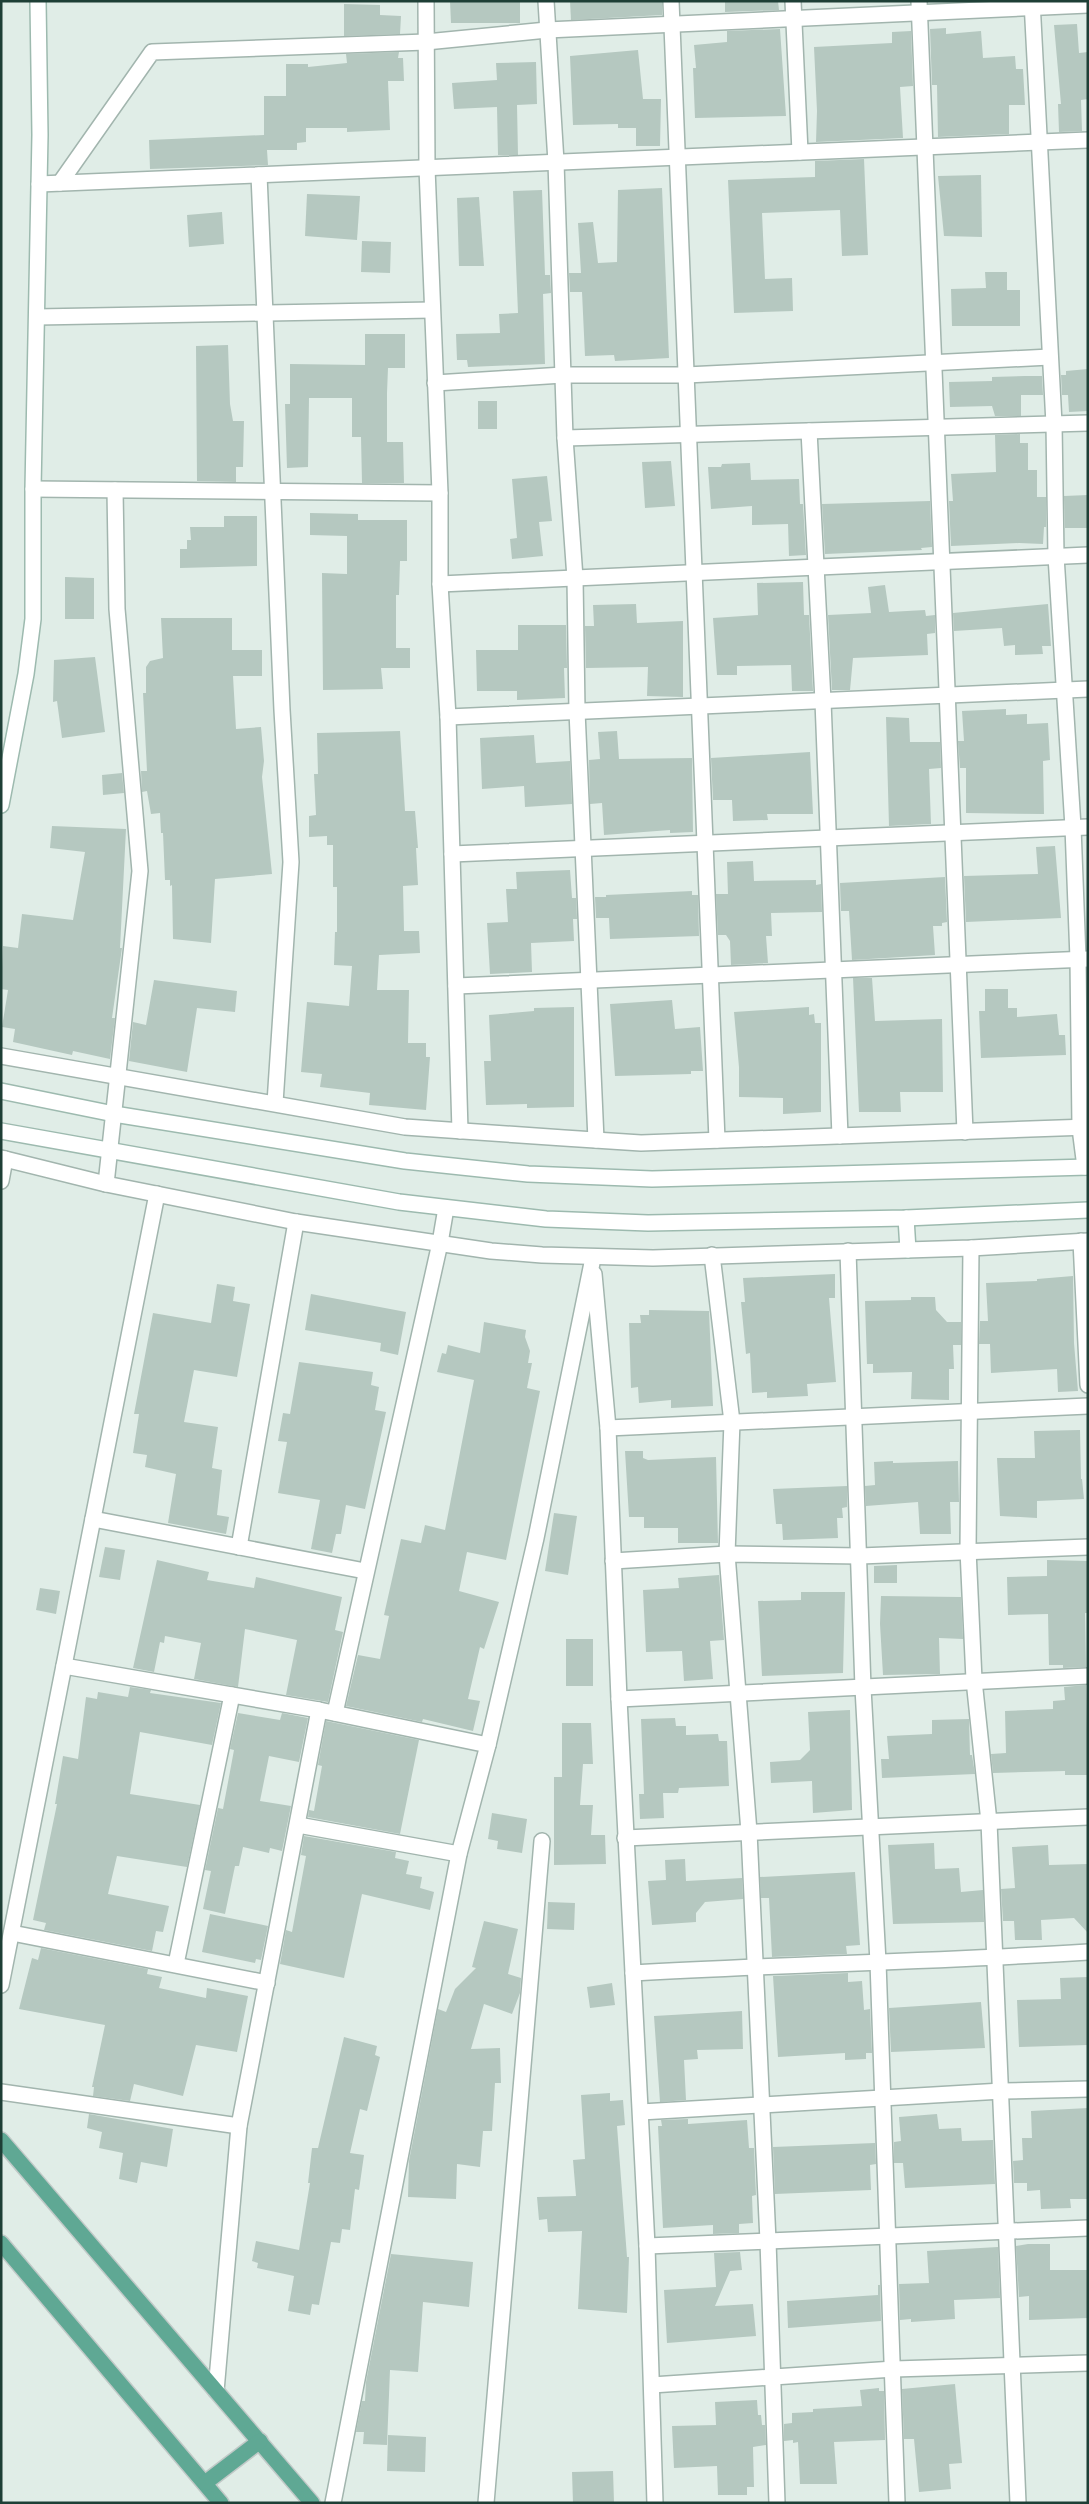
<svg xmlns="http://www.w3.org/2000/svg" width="1089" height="2504" viewBox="0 0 1089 2504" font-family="'Open Sans',sans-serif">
<rect width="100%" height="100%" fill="#e0ede7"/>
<g fill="#b5c8c0">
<path d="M450 1H520V23H451Z"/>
<path d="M570 1H662V15L571 20Z"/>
<path d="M725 1H778L779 10 725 12Z"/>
<path d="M344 4 380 5V15L401 16 400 34 344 36Z"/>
<path d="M1077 24 1079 53 1088 52V99L1081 100 1082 131 1059 132 1058 104H1061L1054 25Z"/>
<path d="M946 28V34L981 31 983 58 1015 56 1016 69H1023L1025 105H1009V134L938 137 937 85H932L930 29Z"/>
<path d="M780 29 786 116 695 118 693 68H696L694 45 727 42V31Z"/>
<path d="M911 31 913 86 900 87 903 138 816 142 817 111 814 47 892 43V32Z"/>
<path d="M638 50 643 99H661L660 146H636V128H618V124L573 125 570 56Z"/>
<path d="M399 52 398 58H403L404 81H388L390 130 347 132V128H306V142L297 143V150H267L268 165 150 169 149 140 264 135V96H286V64H308V67L347 63 346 54Z"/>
<path d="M536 62 537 104 517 105 518 155H498L497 107 454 109 452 83 497 80 496 63Z"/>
<path d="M864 159 868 255 842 256 840 210 762 213 765 279 792 278 793 311 734 313 728 180 815 177V161Z"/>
<path d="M981 175 982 237 944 236 938 176Z"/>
<path d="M662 188 669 358 615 361 614 355 585 356 582 292H570L569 273H581L578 223 593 222 598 263 617 262 618 190Z"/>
<path d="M542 190 545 275H550L551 293 543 294 545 364 468 367 467 360H457L456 334 500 333 499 314 518 313 513 191Z"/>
<path d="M307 194 360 196 357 240 305 236Z"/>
<path d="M479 197 484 266H459L457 198Z"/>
<path d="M222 212 224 244 189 247 187 215Z"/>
<path d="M362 241 391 242 390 273 361 272Z"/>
<path d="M985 272H1007V290H1020V326H952L951 289 986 288Z"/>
<path d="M365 334H405V368H388L387 393V442H403L404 483H362L361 437H352V398H309L308 467 287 468 285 404H290V364L365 365Z"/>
<path d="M228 345 230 404 233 421H244L243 467H236V482L197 481 196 346Z"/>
<path d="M1088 369V411L1069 412 1068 395H1062L1061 375H1066V371Z"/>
<path d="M1025 376H1042L1043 395H1021V416H995L992 406 950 407 949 382 992 381V377Z"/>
<rect x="478" y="401" width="19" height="28"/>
<path d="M1020 434V443H1028V470H1037V497H1046V527H1044L1043 544 1019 543 951 546 949 501H953L951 474 996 472 995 435Z"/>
<path d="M671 461 675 506 645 508 642 462Z"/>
<path d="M750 463 751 480 799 479 800 504H803L806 555 789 556 788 524 752 525V506L711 509 708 467H721L722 464Z"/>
<path d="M547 476 552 521 539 522 543 556 512 559 510 539 517 538 512 479Z"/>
<path d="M1088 495V528H1065L1064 496Z"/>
<path d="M930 501 932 547 921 548 922 550 825 554 822 504Z"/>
<path d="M310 513 358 514V520H407V561H400L399 595H396V648H410V668H381L383 689 323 690 322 573 347 574V536L310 535Z"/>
<path d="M224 516H257V566L180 568V549H187V540H191L190 527H224Z"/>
<path d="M65 577 94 578V619H65Z"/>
<path d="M803 582 804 615H809L813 691H792L791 665 737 666V675H717L713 618 758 615 757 583Z"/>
<path d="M885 585 889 612 925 610 926 616 935 615V633L927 634 928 655 853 658 850 690H832L828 615 871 613 868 587Z"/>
<path d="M636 604 637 623 683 621V697L647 696 648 667 586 668 585 626H594L593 605Z"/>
<path d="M1048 604 1051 646H1042L1043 654 1015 655V645L1004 646 1002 628 954 631 953 613Z"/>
<path d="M161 618H232V650H262V676H233L236 729 261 727 264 761 262 777 272 874 215 879 211 943 173 939 172 885 170 886V880H165L163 833H161L160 813 151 814 147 791 142 792 141 771H147L143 693H146V667L150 661 163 658Z"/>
<path d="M518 625H566L567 668H564L565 698 517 700V691H477L476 650H518Z"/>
<path d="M95 657 105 732 62 738 57 701 53 702 54 660Z"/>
<path d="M1006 709V715L1027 714V724L1048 723 1050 760 1043 761 1044 814 966 813V768H960L958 741H964L962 711Z"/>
<path d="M886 717 909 718 910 742H940L941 768 929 769 931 824 889 826Z"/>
<path d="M400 731 405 811H415L418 848H416L418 885 403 886 404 931H419L420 953 379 955 377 990H409L408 1043H426V1057H430L426 1110 369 1105 370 1093 320 1087 322 1074 301 1072 307 1002 349 1006 352 966 334 965 335 932H337V887H333V845H327V836L309 837V816L316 815 314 774H318L317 733Z"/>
<path d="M617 731 619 759 692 758 693 832 670 833V830L604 835 602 803 590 804 589 760 600 759 598 732Z"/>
<path d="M534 735 536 763 570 761 572 804 525 807 524 786 482 789 480 738Z"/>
<path d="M810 752 813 814H767L768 820 733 821 732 800H713L711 758Z"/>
<path d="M122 773 124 793 103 795 102 775Z"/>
<path d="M52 826 126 829 120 948H122L112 1018H115L110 1059 73 1051 72 1055 13 1042 15 1029 2 1027 8 990 1 989 3 946 18 948 22 914 73 920 85 852 50 848Z"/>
<path d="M1055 846 1061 918 966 922 964 876 1038 874 1036 847Z"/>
<path d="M753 861 754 881 816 880V885L821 884 822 912 771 913 772 936H766L768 963 731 965 730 941 726 935H718L716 894H728L727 862Z"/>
<path d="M570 870 572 898H576L577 919H573L574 941 531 943 532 972 490 974 487 923 508 922 506 889H517L516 872Z"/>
<path d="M945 877 947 922 942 923V926H933L935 955 852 960 849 911H841L840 883Z"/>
<path d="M692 891V895H698L699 936 610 939 609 918H596L595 897H606V895Z"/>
<path d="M853 978H872L875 1021 942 1019 943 1092H900L901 1112H859Z"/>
<path d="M154 980 237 991 235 1012 197 1008 187 1072 129 1061 133 1022 146 1025Z"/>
<path d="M985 989H1008V1008H1017V1017L1057 1014 1059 1035H1065L1066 1055 981 1058 979 1011H985Z"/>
<path d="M672 1000 675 1029 700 1027 703 1071H691V1074L615 1076 610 1004Z"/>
<path d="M574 1007V1107L527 1108V1104L486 1105 484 1061H491L489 1015 534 1011V1008Z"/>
<path d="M809 1007V1015L814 1014 815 1023H821V1112L783 1114V1098L739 1097V1067L734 1012Z"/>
<path d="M835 1274V1298H829L836 1382 807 1384 808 1396 767 1398V1392L752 1393 750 1353 746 1354 741 1302H745L743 1278Z"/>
<path d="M1073 1276 1074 1343 1078 1391 1058 1392 1057 1369 991 1373 990 1344H979L980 1321H988L986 1283 1037 1281V1279Z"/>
<path d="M217 1284 235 1287 233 1301 250 1304 237 1377 194 1370 184 1422 218 1427 212 1468 222 1470 217 1515 229 1517 226 1534 168 1523 176 1474 145 1467 147 1455 133 1453 139 1414H134L153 1313 211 1323Z"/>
<path d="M311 1294 406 1312 398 1355 380 1351 381 1343 305 1330Z"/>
<path d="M911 1297H935L936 1310 947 1322H961V1345H953L954 1369H949V1400L911 1399 912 1372 873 1373V1364H867L865 1301 911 1300Z"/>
<path d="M649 1310 709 1311 713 1406 671 1408V1400L639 1403 638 1387 631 1388 629 1323H641L640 1315H649Z"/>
<path d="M484 1322 526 1330 525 1337 530 1351 528 1363H532L527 1388 540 1391 506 1560 467 1552 459 1591 499 1602 484 1649 480 1647 468 1699 480 1701 473 1731 423 1719 422 1722 346 1706 358 1655 380 1659 389 1616 384 1615 401 1539 421 1543 425 1525 445 1530 474 1380 437 1372 442 1353 446 1354 448 1345 480 1353Z"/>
<path d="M299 1362 373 1372 371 1385 379 1387 375 1410 386 1412 365 1509 346 1505 341 1534H336L332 1553 311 1549 320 1500 278 1493 287 1442 278 1441 283 1413 290 1414Z"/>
<path d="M1080 1430 1081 1479H1082L1084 1499 1037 1501V1518L1000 1516 997 1458H1035L1034 1431Z"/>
<path d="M625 1451H643V1458L648 1460 716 1457 718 1543H678V1528H644V1517H629Z"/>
<path d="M893 1461V1463L958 1461 959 1502H950L951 1534H920L918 1502 866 1506 865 1486 875 1485 874 1462Z"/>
<path d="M847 1486V1507L842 1508 843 1518H837L838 1538 783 1540 782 1524H776L773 1489Z"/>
<path d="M554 1513 577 1516 568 1575 545 1571Z"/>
<path d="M105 1547 125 1550 120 1580 99 1577Z"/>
<path d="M157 1560 209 1572 207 1580 254 1588 256 1577 342 1597 335 1630 343 1632 328 1702 286 1695 297 1640 245 1629 238 1687 194 1679 201 1643 165 1636 164 1643 160 1642 154 1672 133 1668Z"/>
<path d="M1047 1560 1088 1561V1613H1085L1086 1667 1063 1668V1665H1049L1048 1614 1008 1615 1007 1577 1047 1576Z"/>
<path d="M897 1565V1583H874V1566Z"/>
<path d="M719 1575 724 1640 710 1641 713 1679 684 1681 682 1651 646 1652 643 1590 679 1588 678 1578Z"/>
<path d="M40 1588 60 1591 56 1614 36 1610Z"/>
<path d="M801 1592H845L843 1673 762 1676 758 1601 801 1600Z"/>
<path d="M881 1596 961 1597 963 1639 939 1638 940 1674 883 1675 880 1624Z"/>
<rect x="566" y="1639" width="27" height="47"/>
<path d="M1086 1685 1088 1775H1065V1771L993 1773 991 1754 1006 1753 1005 1711 1053 1709V1701L1065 1700 1064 1687Z"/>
<path d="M130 1687 151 1690 150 1693 221 1703 212 1745 140 1732 130 1794 200 1805 187 1867 117 1856 108 1894 169 1906 163 1932 156 1931 152 1951 44 1930 46 1923 33 1920 57 1804H55L63 1756 78 1759 86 1697 97 1699 98 1692 128 1697Z"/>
<path d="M850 1710 852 1810 813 1813 812 1781 771 1783 770 1762 800 1760 810 1750 808 1712Z"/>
<path d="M238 1713 280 1720 282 1713 308 1718 299 1762 269 1756 260 1801 291 1806 282 1851 270 1848 269 1853 243 1847 239 1866H235L225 1914 203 1909 211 1871 205 1870 218 1808 223 1809 234 1750 230 1749Z"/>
<path d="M675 1718 676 1726H686V1735L718 1734 719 1741H727L729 1786 679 1788 678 1793H663L664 1818 640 1819 639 1794H644L641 1719Z"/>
<path d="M969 1719 970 1755H972L975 1774 882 1778 881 1759H889L887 1736 932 1734V1720Z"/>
<path d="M326 1721 419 1740 400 1834 308 1817 309 1810 314 1811 322 1766 318 1765Z"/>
<path d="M562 1723H591L593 1764H583L580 1805H593L591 1835H605L606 1864 554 1865V1777H562Z"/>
<path d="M492 1813 527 1819 522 1853 497 1849 498 1841 488 1839Z"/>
<path d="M304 1836 396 1852 395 1858 409 1861 406 1874 422 1877 420 1888 434 1892 430 1910 362 1894 344 1978 280 1964 286 1930 292 1932 306 1856 301 1855Z"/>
<path d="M934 1843 935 1869 959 1868 961 1892 983 1890 984 1922 893 1924 888 1845Z"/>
<path d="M1048 1845 1049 1865 1088 1864V1933L1074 1918 1041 1920 1042 1940H1015L1014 1921H1003L1001 1889 1015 1888 1012 1847Z"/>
<path d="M685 1859 686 1881 742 1878 743 1899 705 1902 696 1913V1922L652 1925 648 1881 666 1880 665 1860Z"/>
<path d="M855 1872 860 1945 846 1946 847 1954 772 1957 769 1898H761L760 1877Z"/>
<path d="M548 1902 575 1903 574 1930 547 1929Z"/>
<path d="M210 1914 268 1926 261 1960 256 1959 255 1963 202 1952Z"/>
<path d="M484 1921 518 1929 508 1974 521 1978 520 1993 512 2014 484 2004 471 2049 500 2048 501 2083H495L492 2131H483L480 2167 457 2164 456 2199 408 2197 409 2161 438 2009 446 2012 455 1989 476 1968 472 1967Z"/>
<path d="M41 1948 148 1969 147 1974 162 1977 159 1988 206 1998 207 1988 248 1996 237 2052 196 2045 183 2096 134 2084 130 2101 93 2096 94 2087H92L105 2025 19 2009 32 1958 38 1960Z"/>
<path d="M848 1973V1982L862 1981 864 2010 870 2009 872 2053H866V2059L845 2060V2053L778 2057 773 1976Z"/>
<path d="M1088 1977V2045L1019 2047 1017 2000 1061 1999 1060 1978Z"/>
<path d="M612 1983 615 2005 590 2008 587 1987Z"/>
<path d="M981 2002 985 2048 891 2052 889 2008Z"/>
<path d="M742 2011 743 2049 697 2050 698 2059 684 2060 686 2100 660 2102 654 2016Z"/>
<path d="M344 2037 377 2046 375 2055 380 2057 367 2111 360 2109 350 2153 364 2155 359 2190 355 2189 350 2230 342 2229 340 2243 331 2242 319 2305 312 2304 310 2315 288 2311 294 2276 257 2268 258 2263 252 2261 256 2241 299 2250 310 2183H308L312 2148H318Z"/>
<path d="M610 2093V2101L623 2100 625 2125 617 2126 627 2257H629L627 2313 578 2309 582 2231 548 2232 547 2219 539 2220 537 2197 576 2196 573 2160 585 2159 581 2095Z"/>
<path d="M1088 2108V2199H1070L1071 2208 1041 2209 1040 2190 1027 2191V2183H1014L1013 2161 1023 2160 1022 2138H1032L1031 2111Z"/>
<path d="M89 2114 173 2129 167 2167 141 2162 137 2183 119 2179 123 2153 99 2148 102 2132 87 2128Z"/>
<path d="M937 2114 939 2129 961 2128 962 2141 993 2140 995 2184 905 2188 903 2163H894V2142L901 2141 899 2117Z"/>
<path d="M688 2119V2124L747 2120 749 2148H754L756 2195 752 2196 753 2223 739 2224V2233L713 2234V2225L663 2228 658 2126H662L661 2120Z"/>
<path d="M875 2143 876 2164 870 2165 871 2190 775 2194 773 2147Z"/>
<path d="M1028 2244H1050V2270H1088V2318L1029 2320V2296L1019 2297 1016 2246Z"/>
<path d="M998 2247 1000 2298 954 2300 955 2319 911 2322V2319L900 2320 899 2284 929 2283 927 2251Z"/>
<path d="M740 2252 742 2270 730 2271 715 2306 753 2304 756 2336 667 2343 664 2290 716 2287 714 2253Z"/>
<path d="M391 2254 473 2262 469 2307 423 2302 418 2372 390 2370 387 2445 363 2444 364 2432H356L362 2401H365L366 2382Z"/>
<path d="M878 2285H880L881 2321 788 2328 787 2301 878 2295Z"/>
<path d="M955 2384 962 2463 949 2464 951 2489 919 2492 914 2439H904L902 2389Z"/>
<path d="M879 2388V2391H884L885 2440 834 2442 837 2484H800L798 2442 793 2443V2440L784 2441V2424L792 2423V2413L813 2412V2409L862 2406 860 2390Z"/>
<path d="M757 2400 758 2415H761L762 2425H765L766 2445 753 2447 754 2487H747V2495H718L717 2466 674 2468 672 2426 716 2425 715 2402Z"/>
<path d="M388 2435 426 2437 425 2472 387 2471Z"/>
<path d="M613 2471 614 2503H573L572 2472Z"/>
</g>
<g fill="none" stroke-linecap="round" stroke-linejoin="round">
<g stroke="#a2b5ae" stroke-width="18">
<g id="street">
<path d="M426 1 427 168 440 493V584L448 717 460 1131"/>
<path d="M546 1 556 162 565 438 575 578 577 711 596 1140"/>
<path d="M671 1 717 1140"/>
<path d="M793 1 800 152"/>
<path d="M919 1 965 1132"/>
<path d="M1032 1 1054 424 1056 556 1073 827 1078 959 1080 1128 1085 1167"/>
<path d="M259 175 282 710 291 862 275 1103"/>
<path d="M60 183 152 52 426 42 547 30 1088 5"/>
<path d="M39 184 1088 140"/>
<path d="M37 317 432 310"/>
<path d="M435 383 563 375H686L1050 357"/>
<path d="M809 431 823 701 840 1136"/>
<path d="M565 438 1088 423"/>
<path d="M33 489 440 493"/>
<path d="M440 584 1088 555"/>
<path d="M448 717 1088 689"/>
<path d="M452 854 1088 827"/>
<path d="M456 986 1088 959"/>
<path d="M1 1056 405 1127 564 1138 641 1143 1088 1127"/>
<path d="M1 1158 106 1184 296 1222 491 1251 542 1255 653 1258 971 1248 1088 1241"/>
<path d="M1 1181 5 1159"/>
<path d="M106 1184 140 871 117 609 115 490"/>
<path d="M1081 1241 1088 1385"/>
<path d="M971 1248 968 1550 974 1680 989 1822 1018 2503"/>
<path d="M848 1251 863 1688 878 1962 897 2503"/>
<path d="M712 1255 732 1422 727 1554 749 1832 768 2241 777 2503"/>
<path d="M594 1274 608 1428 619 1699 647 2246 655 2503"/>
<path d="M608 1428 1088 1406"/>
<path d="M93 1519 365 1571"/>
<path d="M239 1547 296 1222"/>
<path d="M613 1561 727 1554 860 1556 1088 1547"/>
<path d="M64 1666 319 1710 488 1745"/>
<path d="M619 1699 1088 1676"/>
<path d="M335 1713 440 1243 446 1208"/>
<path d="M298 1825 459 1854"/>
<path d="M625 1838 1088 1817"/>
<path d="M12 1933 267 1983"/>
<path d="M176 1964 232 1695"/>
<path d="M633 1973C785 1964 936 1962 1088 1952"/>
<path d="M1 1985 157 1194"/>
<path d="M1 2092 239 2126"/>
<path d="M641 2112 1002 2091 1088 2089"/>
<path d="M647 2246 1088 2228"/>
<path d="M652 2385 894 2369 1088 2363"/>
<path d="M216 2391 239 2126 319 1710"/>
<path d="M333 2503 459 1854 488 1745 536 1538 593 1258"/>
<path d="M486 2503 542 1841"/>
</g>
</g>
<g stroke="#9dbaaf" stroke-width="18">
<g id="secondary">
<path d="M1 805 26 674 33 619V489L40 135 38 1"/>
<path d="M1 1091 114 1114 405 1161 528 1174 652 1179 1088 1167"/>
<path d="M1 1131 399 1202 546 1219 648 1223 906 1218 1088 1210"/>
<path d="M906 1218 908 1250"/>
</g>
</g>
<g stroke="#c0c9c7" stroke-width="18">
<g id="primary">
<path d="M1 2140 312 2503"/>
<path d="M1 2243 221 2503"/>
<path d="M205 2483 260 2441"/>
</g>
</g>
<use href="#street" stroke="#fff" stroke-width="15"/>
<use href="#secondary" stroke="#fff" stroke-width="15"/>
<use href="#primary" stroke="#5fa894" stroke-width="15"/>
</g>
<rect width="1089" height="2504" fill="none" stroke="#1e3f36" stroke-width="5"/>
</svg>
